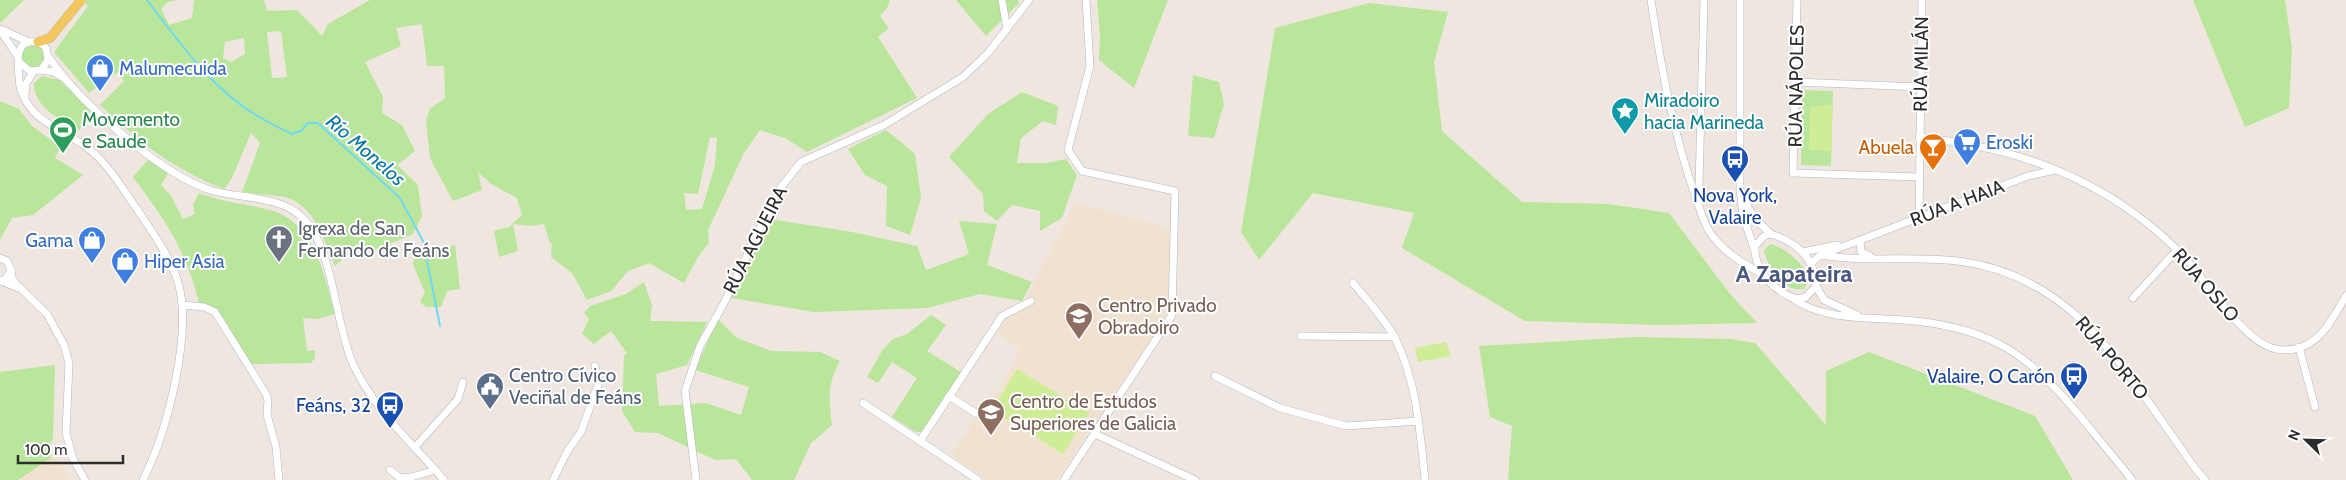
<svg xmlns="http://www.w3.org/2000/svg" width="2346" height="480" viewBox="0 0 2346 480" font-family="Cabin,sans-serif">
<rect width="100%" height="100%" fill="#eee6df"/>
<g fill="#f0e2ce">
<path d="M1075 203 1170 228V302L1160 326 1056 480H989L951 455 980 412 984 415 1013 365 1020 349 995 331 1001 320 1024 303Z"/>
<path d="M58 453 62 466 70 480H18Z"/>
</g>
<g fill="#b9e69a" fill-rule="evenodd">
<path d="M0 0H24L0 23Z"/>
<path d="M81 0H178L168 2 161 9 169 25 192 18 194 0H264L267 11 297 10 322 36 328 24 370 0H890L887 8 880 16 889 28 878 37 917 98 807 152 787 139 760 130 744 153 708 230 709 243 698 257 684 283 649 263 628 271 611 291 587 300 572 273 551 257 552 243H550L544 224 531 226 513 224 518 251 499 257 494 231 509 227 522 215 517 198 491 184 478 172 482 190 453 201 430 158 426 120 430 109 445 98 444 66H427L422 24 396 28 401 46 365 62 383 97 382 113 402 125 415 151 397 165 418 185 422 216 413 234 373 251 351 252 335 266C323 239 315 202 280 196 268 195 255 194 242 192L260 143 251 133 231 180 224 189C175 170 138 142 100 105L124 81 118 72 89 93 54 52 88 6ZM281 31 287 77 272 78 267 32ZM244 38 245 54 231 62 223 58 225 42ZM710 137 717 138 715 165 702 209 686 210 684 193 698 194Z"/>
<path d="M956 0H1018L1019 3 986 36Z"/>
<path d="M1097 0H1168L1134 88 1099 60 1100 35Z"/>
<path d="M2193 0H2285L2292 48 2289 108 2245 127Z"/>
<path d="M1369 3 1448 12 1434 62 1442 131 1522 202 1609 204 1669 213 1730 294 1757 323 1660 325 1525 321 1402 248 1414 213 1313 193 1259 260 1241 232 1275 28Z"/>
<circle cx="33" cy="56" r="11"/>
<path d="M1193 75 1219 82 1224 104 1214 138 1188 136Z"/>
<path d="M42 76 59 80 93 112 79 130C62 121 33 107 34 83Z"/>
<path d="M1802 90 1833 91 1831 166 1801 165Z"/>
<path d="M1022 92 1058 106 1056 125 1043 121 1021 138 1017 163H1046L1066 159 1077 175 1062 218 1040 231V211L1012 205 997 221 984 211 983 194 949 157 988 114Z"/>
<path d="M0 101 19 109 31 125 60 147 55 158 83 175 33 215 12 218 0 240Z"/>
<path d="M886 130 915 154 921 198 910 235 886 226 887 186 865 175 848 149Z"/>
<path d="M148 160 168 173 161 185 171 196 183 219 195 214 193 205 199 193C222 202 246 204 270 210 316 223 323 274 335 314L317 319 303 318 307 351 315 350V358L311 363 251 364 217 310 199 304C188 253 164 218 133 177Z"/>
<path d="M770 219 852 232 917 246 926 270 969 254 959 221 997 224 987 265 1032 282 1022 301 980 294 927 308 814 312 731 298Z"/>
<path d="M1770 244C1785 247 1818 272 1804 289 1784 293 1768 268 1764 251Z"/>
<path d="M455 245 460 289 447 291 441 307H426L420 302 425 293 413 264 418 246 436 250Z"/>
<path d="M644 282 652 305 650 321 707 322 687 365 656 374 659 406 706 403 741 415 749 387 695 370 718 319 737 338 771 351 820 352 840 361C827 382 829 401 832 425L811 443 794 480H752L736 459 715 460 658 433 635 432 622 411 624 356 627 353 611 331 594 344 582 334 589 319 584 313 590 306 626 294Z"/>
<path d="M931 315 946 325 927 351 961 372 921 432H916L892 417 917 378 892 362 878 383 867 377 882 351 893 339 907 334Z"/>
<path d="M1634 337 1731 339 1755 343 1826 425V371L1869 352 2035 416 2073 480H1508L1512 426 1490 417 1479 346Z"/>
<path d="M55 365 53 438 49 447 51 458 18 480H0V372Z"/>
</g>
<g fill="#ceed96">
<path d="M1832 105V151L1809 150 1810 106Z"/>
<path d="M1446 342 1451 356 1418 362 1415 348Z"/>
<path d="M1017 369 1089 413 1063 454 992 410Z"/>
</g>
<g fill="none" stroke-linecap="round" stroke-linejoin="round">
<path stroke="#70d9f2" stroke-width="2" d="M147 0C180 43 213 91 261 118 271 124 282 129 292 134L301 131 308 123H318L400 198 423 241 440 326"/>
<g stroke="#b2b6c0" stroke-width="8">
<g id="minor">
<path d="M1002 0 1007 29"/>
<path d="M1651 0C1661 67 1673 134 1696 198 1701 212 1705 228 1715 239 1728 255 1746 265 1764 275"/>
<path d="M1740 0V189L1743 216 1755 251"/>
<path d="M1797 0 1793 173 1919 177"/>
<path d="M0 29 29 42"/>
<path d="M2 33 18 57"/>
<path d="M48 56C78 101 159 173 210 190 240 199 280 195 303 218 334 249 335 325 353 364 374 410 412 443 444 480"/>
<path d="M20 63 30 71 41 70 48 60 46 48C38 39 22 39 19 53 17 58 19 85 21 90 33 127 71 130 96 155 112 170 124 191 137 209 152 232 170 256 178 282 193 334 167 432 143 480"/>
<path d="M41 70 54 72 62 77"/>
<path d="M1796 82 1920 87"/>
<path d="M25 96 26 84 33 72"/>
<path d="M1919 137C1999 146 2069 166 2135 214 2153 227 2171 243 2186 259 2207 283 2246 344 2276 349 2315 356 2330 323 2346 296"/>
<path d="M1697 197 1699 185 1704 0"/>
<path d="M1744 197C1749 214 1759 223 1771 234"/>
<path d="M1919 218 1922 0"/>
<path d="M1771 234C1796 242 1815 258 1816 286L1806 297 1798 299C1776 294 1753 270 1755 246L1764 236Z"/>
<path d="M1860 241 1861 252 1870 256"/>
<path d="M1803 252 1837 245"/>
<path d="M1821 255C1866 263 1918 255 1965 262 2068 278 2116 356 2171 434 2182 449 2192 466 2205 480"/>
<path d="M0 258 7 261 11 270 6 279 0 281"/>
<path d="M1811 263 1821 255 2028 176 2055 170"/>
<path d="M11 270 12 278 16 284 47 314 64 345 69 363 66 433 73 459 85 480"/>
<path d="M1 281 21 289"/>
<path d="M1353 283C1367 300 1385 319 1395 338 1417 382 1420 432 1425 480"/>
<path d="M1816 286 1824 300 1857 315"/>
<path d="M1790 297C1827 323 1872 316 1915 321 1993 329 2030 356 2079 415 2097 437 2115 458 2132 480"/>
<path d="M2133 298 2177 250"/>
<path d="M182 305 204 307 215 312 266 394 268 400 267 415 276 447 279 480"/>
<path d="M1301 336 1395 337"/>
<path d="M2299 347 2315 407"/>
<path d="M1215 376 1280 408 1346 426 1419 421"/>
<path d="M949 396 977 414"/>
<path d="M863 403 978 480"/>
<path d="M1095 434 1195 480"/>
<path d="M920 441 1002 316 1031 301"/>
<path d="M415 447 458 399 463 382"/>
<path d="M390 470 400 478 411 477 436 470"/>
<path d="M553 480 568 450 581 432 598 385 595 366"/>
<path d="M696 480 685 391 700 346 723 305 778 191 801 162 884 125 963 77 988 53 1029 0"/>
<path d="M1064 480 1172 315 1175 191 1082 171 1068 150 1090 66 1086 0"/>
</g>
</g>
<g stroke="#c8c8c8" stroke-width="10">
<path id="major" d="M38 42 50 38 81 0"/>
</g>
<use href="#minor" stroke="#fff" stroke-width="7"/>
<use href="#major" stroke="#f4c65e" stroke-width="9"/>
</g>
<defs>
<g id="shop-pin" transform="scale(1.4375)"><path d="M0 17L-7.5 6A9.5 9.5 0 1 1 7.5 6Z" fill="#3f7fe0" stroke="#fff"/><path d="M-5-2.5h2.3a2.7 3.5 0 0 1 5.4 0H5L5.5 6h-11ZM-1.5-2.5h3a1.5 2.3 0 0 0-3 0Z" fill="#fff"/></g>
<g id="sight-pin" transform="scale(1.4375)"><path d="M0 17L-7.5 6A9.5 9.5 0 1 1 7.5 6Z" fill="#0f9aa8" stroke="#fff"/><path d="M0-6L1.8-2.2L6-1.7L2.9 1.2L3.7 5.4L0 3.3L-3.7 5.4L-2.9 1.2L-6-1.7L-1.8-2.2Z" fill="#fff"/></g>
<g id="stadium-pin" transform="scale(1.4375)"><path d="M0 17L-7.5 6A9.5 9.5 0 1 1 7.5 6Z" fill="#2e9e5b" stroke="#fff"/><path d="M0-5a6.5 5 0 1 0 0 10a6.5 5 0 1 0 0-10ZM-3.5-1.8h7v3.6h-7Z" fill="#fff"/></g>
<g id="supermarket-pin" transform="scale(1.4375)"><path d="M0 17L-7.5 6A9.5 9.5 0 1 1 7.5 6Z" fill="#3f7fe0" stroke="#fff"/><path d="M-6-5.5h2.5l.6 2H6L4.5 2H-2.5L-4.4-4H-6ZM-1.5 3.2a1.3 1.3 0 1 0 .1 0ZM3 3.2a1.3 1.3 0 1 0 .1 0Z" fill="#fff"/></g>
<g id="bar-pin" transform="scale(1.4375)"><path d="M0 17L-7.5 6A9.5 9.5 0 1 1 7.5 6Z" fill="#e8710a" stroke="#fff"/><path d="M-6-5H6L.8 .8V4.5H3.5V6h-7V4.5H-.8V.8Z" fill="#fff"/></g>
<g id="bus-pin" transform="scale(1.4375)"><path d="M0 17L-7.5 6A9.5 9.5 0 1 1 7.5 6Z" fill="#1a4fb4" stroke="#fff"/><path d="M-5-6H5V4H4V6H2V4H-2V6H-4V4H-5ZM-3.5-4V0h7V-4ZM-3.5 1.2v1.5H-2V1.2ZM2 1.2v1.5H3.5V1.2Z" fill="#fff"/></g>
<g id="church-pin" transform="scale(1.4375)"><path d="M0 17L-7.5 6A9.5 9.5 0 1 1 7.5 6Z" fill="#6b7280" stroke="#fff"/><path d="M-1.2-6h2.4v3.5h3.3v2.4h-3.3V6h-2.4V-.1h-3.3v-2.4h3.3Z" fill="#fff"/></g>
<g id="university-pin" transform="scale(1.4375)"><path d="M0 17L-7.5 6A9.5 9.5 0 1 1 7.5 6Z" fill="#8d6e63" stroke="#fff"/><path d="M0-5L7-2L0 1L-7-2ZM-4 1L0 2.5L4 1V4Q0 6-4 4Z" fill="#fff"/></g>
<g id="civic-pin" transform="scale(1.4375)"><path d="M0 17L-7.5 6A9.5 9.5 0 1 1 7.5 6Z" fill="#5c6f8a" stroke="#fff"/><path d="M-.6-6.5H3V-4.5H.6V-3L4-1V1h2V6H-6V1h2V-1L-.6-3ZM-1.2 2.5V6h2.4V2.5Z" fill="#fff"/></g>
</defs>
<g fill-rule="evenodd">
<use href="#shop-pin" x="100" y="68"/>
<use href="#sight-pin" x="1625" y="111"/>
<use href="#stadium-pin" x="63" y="130"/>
<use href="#supermarket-pin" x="1967" y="142"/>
<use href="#bar-pin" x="1933" y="147"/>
<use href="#bus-pin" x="1735" y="159"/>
<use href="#church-pin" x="279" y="239"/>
<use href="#shop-pin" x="92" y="240"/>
<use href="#shop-pin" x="125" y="261"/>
<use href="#university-pin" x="1079" y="316"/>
<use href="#bus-pin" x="2074" y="376"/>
<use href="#civic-pin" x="490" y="386"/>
<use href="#bus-pin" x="390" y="405"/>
<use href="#university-pin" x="991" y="412"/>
</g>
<g text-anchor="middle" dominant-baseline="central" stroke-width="4" stroke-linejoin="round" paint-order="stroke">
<g font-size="19" fill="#2c2c2c" stroke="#fff">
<text transform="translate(1921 64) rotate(-89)">RÚA MILÁN</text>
<text transform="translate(1796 86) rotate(-89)">RÚA NÁPOLES</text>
<text transform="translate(1957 203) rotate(-21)">RÚA A HAIA</text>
<text transform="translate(755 240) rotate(-63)">RÚA AGUEIRA</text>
<text transform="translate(2206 285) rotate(49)">RÚA OSLO</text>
<text transform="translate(2112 358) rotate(50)">RÚA PORTO</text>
</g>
<g font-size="19" fill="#366cbe" stroke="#fff" text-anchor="start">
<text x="119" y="68">Malumecuida</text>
<text x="1986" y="142">Eroski</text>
<text x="73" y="240" text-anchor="end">Gama</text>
<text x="144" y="261">Hiper Asia</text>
</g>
<g font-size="19" fill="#0d838f" stroke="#fff" text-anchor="start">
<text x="1644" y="100">Miradoiro<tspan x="1644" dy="22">hacia Marineda</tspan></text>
</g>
<g font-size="19" fill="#27864d" stroke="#fff" text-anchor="start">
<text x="82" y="119">Movemento<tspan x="82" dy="22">e Saude</tspan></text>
</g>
<g font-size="19" fill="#c56008" stroke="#fff" text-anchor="end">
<text x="1914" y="147">Abuela</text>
</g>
<g font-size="19" fill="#164399" stroke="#fff" text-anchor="end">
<text x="1735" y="195" text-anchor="middle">Nova York,<tspan x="1735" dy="22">Valaire</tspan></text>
<text x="2055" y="376">Valaire, O Carón</text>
<text x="371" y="405">Feáns, 32</text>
</g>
<g font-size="19" fill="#5b616d" stroke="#fff" text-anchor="start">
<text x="298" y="228">Igrexa de San<tspan x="298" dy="22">Fernando de Feáns</tspan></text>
</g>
<g font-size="19" fill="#785e54" stroke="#fff" text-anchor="start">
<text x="1098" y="305">Centro Privado<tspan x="1098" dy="22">Obradoiro</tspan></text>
<text x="1010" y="401">Centro de Estudos<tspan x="1010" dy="22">Superiores de Galicia</tspan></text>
</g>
<g font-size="19" fill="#4e5e75" stroke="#fff" text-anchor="start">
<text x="509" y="375">Centro Cívico<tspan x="509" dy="22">Veciñal de Feáns</tspan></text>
</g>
<g font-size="20" font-style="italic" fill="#0a79a3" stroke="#fff">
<text transform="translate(366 150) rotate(41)">Río Monelos</text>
</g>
<g font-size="24" font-weight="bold" fill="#4b587f" stroke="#fff">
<text x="1794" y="273">A Zapateira</text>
</g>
</g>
<g transform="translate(2306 440) rotate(293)" stroke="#ffffff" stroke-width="4" paint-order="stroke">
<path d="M0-4L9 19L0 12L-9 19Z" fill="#2c2c2c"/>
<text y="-8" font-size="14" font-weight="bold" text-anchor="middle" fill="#2c2c2c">N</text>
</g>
<path d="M18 455v8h105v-8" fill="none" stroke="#2c2c2c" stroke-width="2.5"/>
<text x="25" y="455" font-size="15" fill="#2c2c2c" stroke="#ffffff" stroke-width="4" paint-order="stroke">100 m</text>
</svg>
